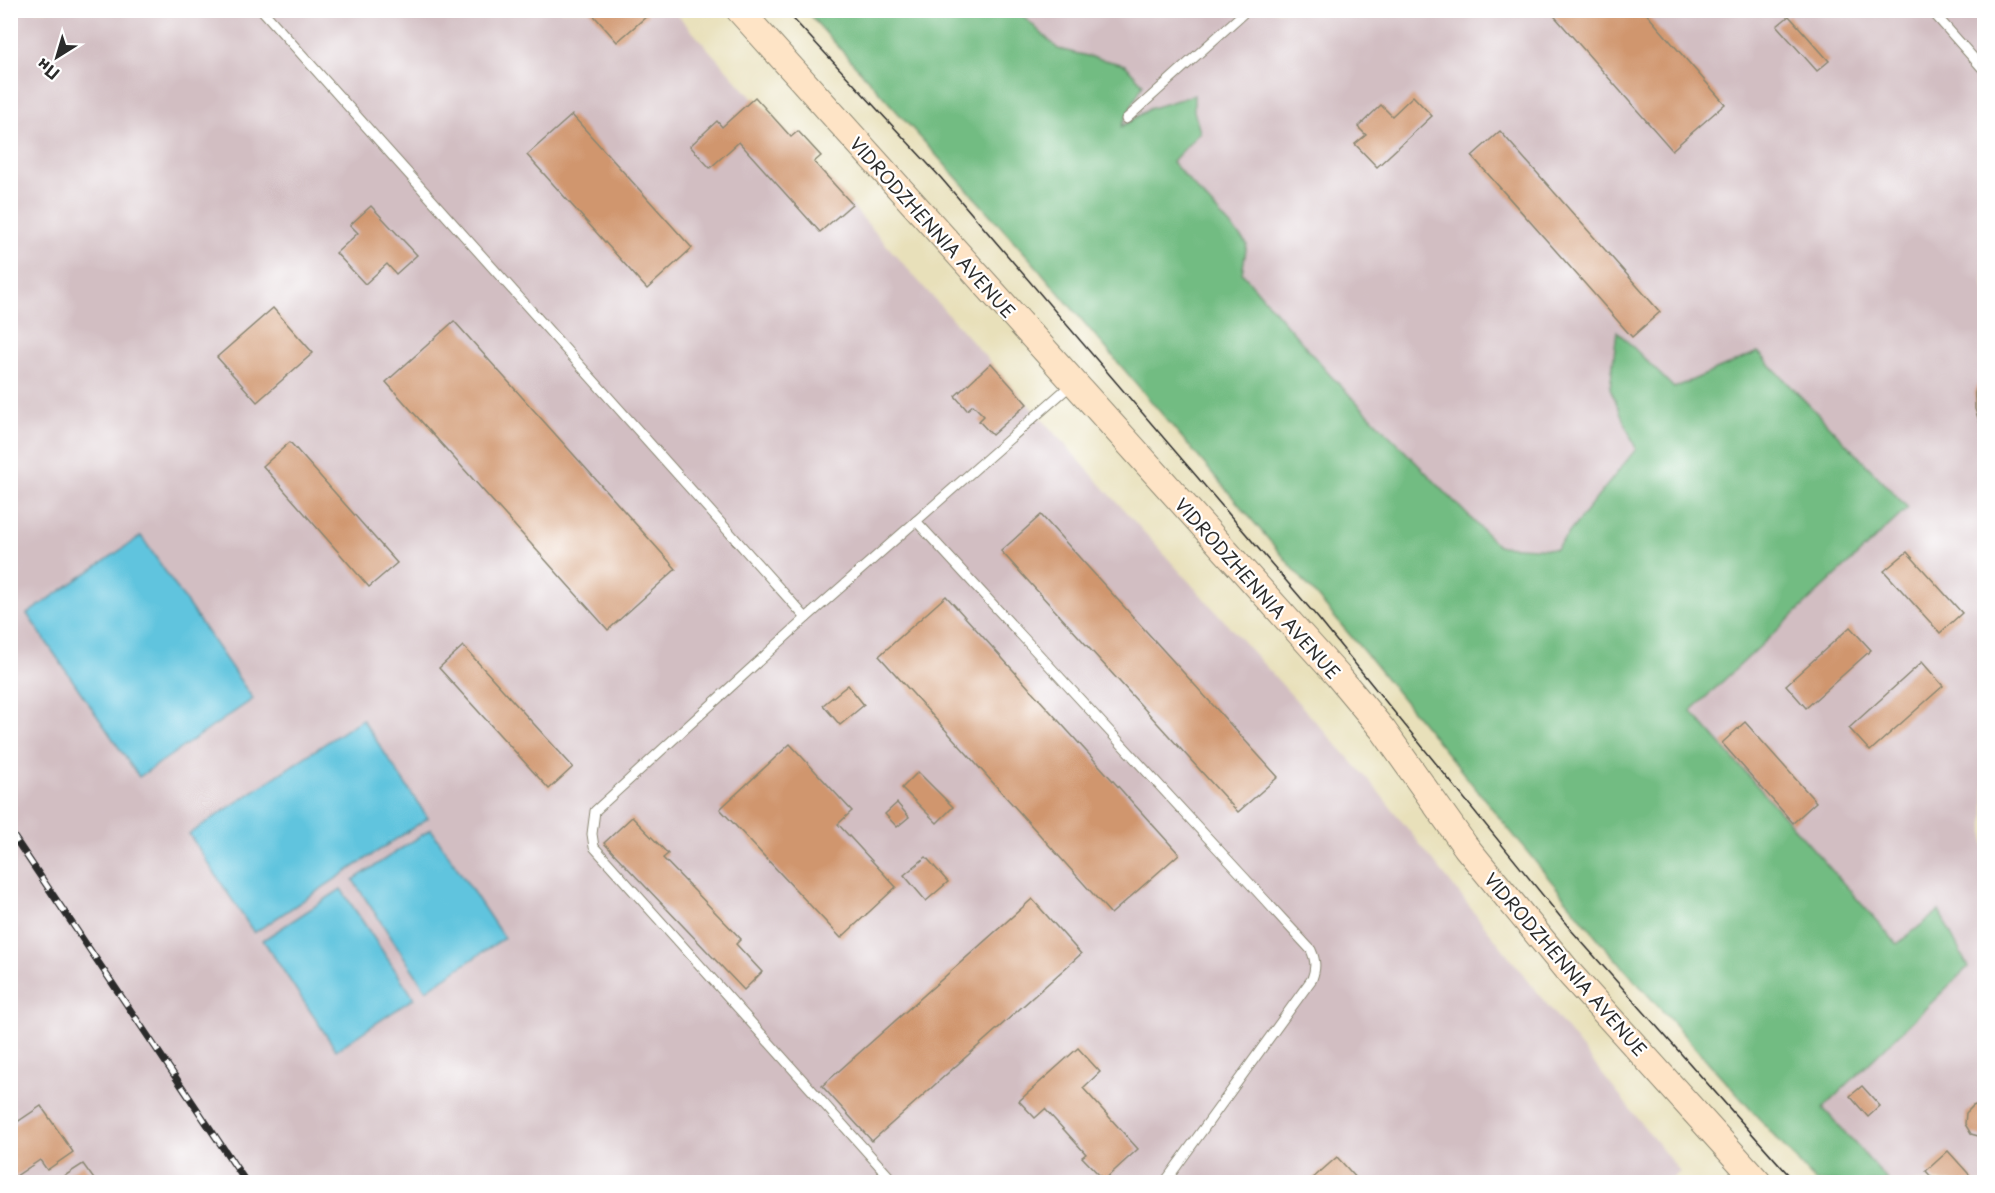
<svg xmlns="http://www.w3.org/2000/svg" width="1995" height="1193" viewBox="0 0 1995 1193" font-family="'Playpen Sans',sans-serif">
<rect width="100%" height="100%" fill="#fff"/>
<filter id="ink" filterUnits="userSpaceOnUse"><feTurbulence type="fractalNoise" baseFrequency=".0167" numOctaves="2"/><feDisplacementMap in="SourceGraphic" scale="12" xChannelSelector="R" yChannelSelector="G"/><feConvolveMatrix kernelMatrix="1 2 1 2 8 2 1 2 1" color-interpolation-filters="sRGB"/></filter>
<filter id="wash" filterUnits="userSpaceOnUse"><feTurbulence type="fractalNoise" baseFrequency=".008" numOctaves="4" result="noise"/><feDisplacementMap in="SourceGraphic" scale="24" xChannelSelector="R" yChannelSelector="G"/><feGaussianBlur stdDeviation="1.35" result="paint"/><feColorMatrix in="noise" values="0 0 0 0 0 0 0 0 0 0 0 0 0 0 0 0 0 1.4 0 .05"/><feComposite in="paint" operator="in"/></filter>
<g filter="url(#wash)">
<rect width="100%" height="100%" fill="#e8e0ba"/>
<g fill="#d2bec2">
<path d="M10 11H674L753 99 791 137 798 131 821 156 814 163 991 363 1373 785 1680 1172 1668 1182H11Z"/>
<path d="M1018 11H1984V1182H1882L1819 1114 1058 49Z"/>
</g>
<path fill="#72bc82" stroke="#4e7456" stroke-width="1.5" d="M806 11H1018L1058 49 1125 65 1143 84 1121 127 1149 109 1194 95V111L1200 132 1172 162 1247 244 1242 273 1329 374 1498 546 1556 549 1636 449 1610 388 1617 331 1674 388 1758 352 1908 508 1691 711 1897 944 1939 911 1968 967 1823 1108 1889 1182H1816L1604 946 1371 660 1031 260Z"/>
<g fill="#60c4de" stroke="#467884" stroke-width="1.5">
<path d="M141 536 253 699 139 777 27 614Z"/>
<path d="M362 719 428 818 254 933 189 834Z"/>
<path d="M431 829 504 938 426 990 353 880Z"/>
<path d="M341 889 414 998 336 1050 263 940Z"/>
</g>
<g id="blocks">
<g fill="#d0966e">
<path d="M589 10H645L648 15 617 42Z"/>
<path d="M1549 10H1643L1725 104 1672 150Z"/>
<path d="M1789 16 1829 61 1817 71 1777 26Z"/>
<path d="M1413 96 1432 116 1377 167 1355 144 1366 135 1358 127 1381 105 1392 116Z"/>
<path d="M755 97 791 137 798 131 821 156 814 162 852 204 820 232 739 142 710 168 690 146 717 121 722 127Z"/>
<path d="M572 115 692 248 647 289 527 155Z"/>
<path d="M1500 131 1660 312 1632 337 1472 156Z"/>
<path d="M371 206 417 255 396 274 387 264 365 284 336 253 358 233 350 225Z"/>
<path d="M273 308 313 353 257 402 217 357Z"/>
<path d="M454 321 676 569 608 630 386 382Z"/>
<path d="M991 363 1027 404 992 435 979 421 984 416 973 405 967 410 955 396Z"/>
<path d="M1984 372V430L1980 424 1975 409V393L1980 378Z"/>
<path d="M290 442 397 563 369 587 263 466Z"/>
<path d="M1041 515 1278 777 1238 812 1001 551Z"/>
<path d="M1907 552 1962 613 1940 633 1884 571Z"/>
<path d="M946 596 1179 854 1111 914 879 656Z"/>
<path d="M1850 627 1871 650 1806 708 1786 685Z"/>
<path d="M463 646 573 767 549 789 439 668Z"/>
<path d="M1922 662 1943 686 1870 751 1849 728Z"/>
<path d="M848 685 864 705 840 725 823 705Z"/>
<path d="M1745 722 1816 802 1793 823 1722 743Z"/>
<path d="M790 744 852 811 838 824 896 887 841 938 720 809Z"/>
<path d="M918 772 953 807 937 823 902 788Z"/>
<path d="M897 803 909 817 897 827 885 814Z"/>
<path d="M632 817 668 854 663 858 741 939 736 944 762 972 744 990 604 843Z"/>
<path d="M926 857 948 882 926 901 904 875Z"/>
<path d="M1032 899 1081 954 872 1141 822 1086Z"/>
<path d="M1078 1048 1100 1072 1083 1088 1138 1149 1104 1180 1082 1157 1086 1154 1045 1109 1035 1118 1019 1101Z"/>
<path d="M1862 1086 1880 1106 1868 1117 1850 1096Z"/>
<path d="M1978 1104H1984V1136L1982 1137 1971 1134 1965 1124 1966 1113 1973 1106Z"/>
<path d="M41 1106 73 1152 47 1170 40 1160 10 1180V1127Z"/>
<path d="M1948 1151 1976 1182H1936L1926 1171Z"/>
<path d="M1337 1157 1360 1182H1315L1312 1179Z"/>
<path d="M83 1164 96 1182H55Z"/>
</g>
</g>
</g>
<g filter="url(#ink)">
<use href="#blocks" fill-opacity="0" stroke="#8a8672" stroke-width="1.5"/>
<g fill="none" stroke-linecap="round" stroke-linejoin="round">
<g stroke="#8a8672" stroke-width="11">
<g id="lane">
<path d="M262 10 806 618"/>
<path d="M1931 10 1984 70"/>
<path d="M1126 119 1247 10"/>
<path d="M916 521 1311 950C1316 961 1316 968 1312 979L1165 1182"/>
<path d="M894 1182 594 847 592 834 595 811 806 618 1073 383"/>
</g>
</g>
<g stroke="#8a8672" stroke-width="28">
<path id="secondary" d="M739 10 1338 676 1383 730 1466 847 1571 975 1758 1182"/>
</g>
<use href="#lane" stroke="#fff" stroke-width="9"/>
<use href="#secondary" stroke="#fee4c6" stroke-width="26"/>
<path stroke="#2b2b2b" stroke-width="1.5" d="M785 10 941 178 1318 618 1571 930 1795 1182"/>
<g stroke="#2b2b2b" stroke-width="7">
<path id="rail" d="M10 831 246 1182"/>
</g>
<use href="#rail" stroke="#fff" stroke-width="4.5" stroke-dasharray="14" stroke-linecap="butt"/>
</g>
</g>
<g text-anchor="middle" dominant-baseline="central" stroke-width="4.5" stroke-linejoin="round" paint-order="stroke">
<g font-size="18" fill="#2b2b2b" stroke="#fff">
<text transform="translate(933 227) rotate(48)">VIDRODZHENNIA AVENUE</text>
<text transform="translate(1258 588) rotate(48)">VIDRODZHENNIA AVENUE</text>
<text transform="translate(1566 964) rotate(49)">VIDRODZHENNIA AVENUE</text>
</g>
</g>
<rect width="1995" height="1193" fill="none" stroke="#fff" stroke-width="36"/>
<g transform="translate(57 57) rotate(217)" stroke="#ffffff" stroke-width="4.5" paint-order="stroke">
<path d="M0-4.5L10 22L0 15L-10 22Z" fill="#2b2b2b"/>
<text y="-9" font-size="16" font-weight="bold" text-anchor="middle" fill="#2b2b2b">Пн</text>
</g>
</svg>
